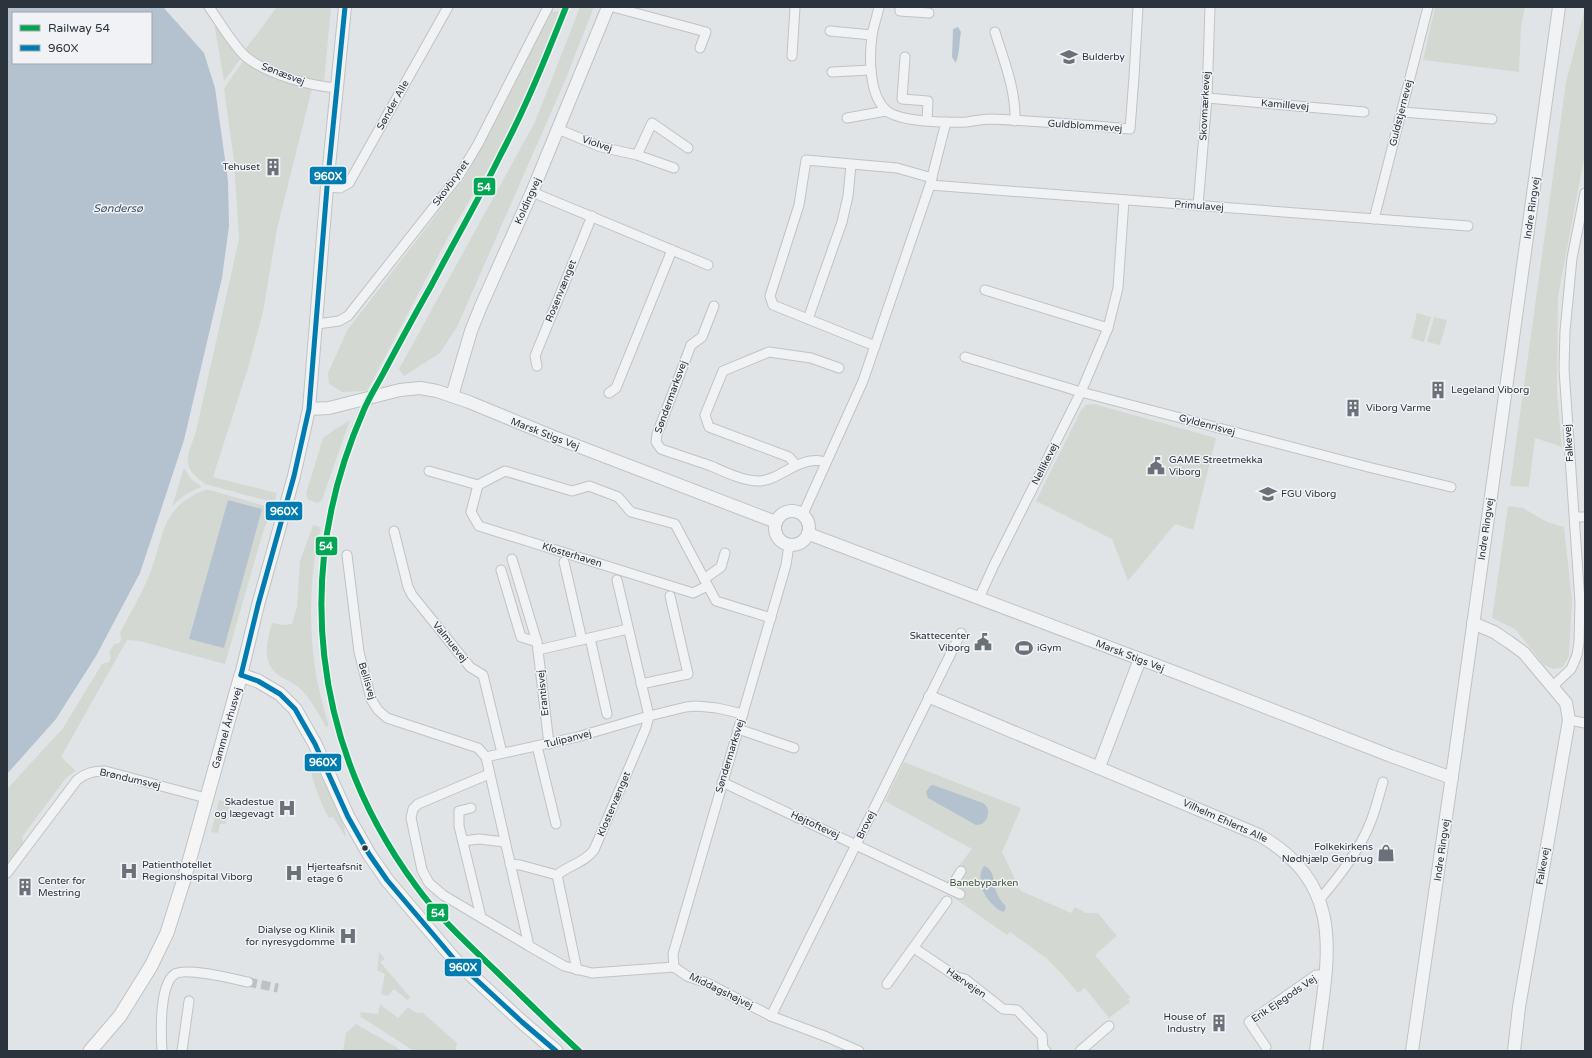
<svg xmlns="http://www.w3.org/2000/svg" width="1592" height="1058" viewBox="0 0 1592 1058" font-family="'Varela Round',sans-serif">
<rect width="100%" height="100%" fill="#e1e4e6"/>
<g fill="#d3d9d2">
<path d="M277 7H331L324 83H318L266 66 244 51Z"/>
<path d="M580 7H594L564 83 457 327 440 353 404 376 399 369 535 122Z"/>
<path d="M1435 7H1525L1521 27 1519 72 1423 60Z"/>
<path d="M1585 8V154L1558 296 1557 391 1562 447 1535 438 1529 487 1510 486 1566 82Z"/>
<path d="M552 11 559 12 537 70 498 152 451 232 367 391 342 392 329 384 328 373 348 329 466 176Z"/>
<path d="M213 17 242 57 224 81Z"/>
<path d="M244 59 312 89 277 229 263 312 248 368 213 477 277 493 275 501 272 502 205 484C179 465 188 457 196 431L239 239 234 161 224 89Z"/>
<path d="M1417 313 1431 317 1424 342 1411 338Z"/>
<path d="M1434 317 1447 320 1440 345 1427 342Z"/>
<path d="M1094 404 1216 438 1193 530 1175 524 1128 581 1112 539 1036 501 1081 410 1086 405Z"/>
<path d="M350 420 322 500 318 503 308 500 306 493 323 438 334 430Z"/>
<path d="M184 468 191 479 202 487C190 491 180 497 172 507Z"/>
<path d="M205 490H210L272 508 263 532 225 664 139 641 127 640 61 757 76 771 66 778 22 837 24 845 7 868V789L63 728 102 664 109 662 111 658 109 653 114 644 120 643 121 638 120 633C129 615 140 597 148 578 165 539 158 508 205 490Z"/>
<path d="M1508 506 1523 508 1547 522 1564 527 1572 601 1569 656 1563 667 1554 669 1544 665 1515 629 1492 618Z"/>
<path d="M313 525 321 527C308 577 308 643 320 693 322 704 326 715 329 726L326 727C318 713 310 697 297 686 292 682 284 679 278 675 261 661 267 641 272 623L284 625 292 624 297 607 300 561Z"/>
<path d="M309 760H311C324 780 344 813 346 838L333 817 329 818C318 798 313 783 309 760Z"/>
<path d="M904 762 1021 808 1002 852 1021 891 1071 913 1075 907 1086 913H1098L1117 936 1095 955 1130 997 1128 999 1130 1002 1109 1018 1085 988 1078 993 1062 974 1046 958 1010 932 1007 935 944 891 948 880 972 849 885 801Z"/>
<path d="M219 800 230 802 226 824H220L218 833 211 832Z"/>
<path d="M379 952 385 959 380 962 410 997 407 1000 394 989 388 996 381 994 385 974 377 970Z"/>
<path d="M380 1004 398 1018 408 1007 416 1013H423L457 1043 455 1051H414L361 1017 360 1012 378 1014Z"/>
<path d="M356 1024 396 1047 401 1051H343L346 1033Z"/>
</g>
<g fill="#b3c2ce" fill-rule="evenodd">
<path d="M7 7H163L204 53 215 88 228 181 229 226 222 278 184 440 140 573 96 656 56 719 7 774ZM13 13H151V63H13Z"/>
<path d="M958 27 961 32C959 42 960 52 956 62H955L952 57 953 29Z"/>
<path d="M228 500 262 509 224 648 189 639Z"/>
<path d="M933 785 983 803C991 808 989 819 982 824L976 825 928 798 926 792 930 786Z"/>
<path d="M984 866C995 870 993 881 996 891 998 897 1002 902 1006 907L1005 910 1003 912C988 905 973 882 984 866Z"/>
</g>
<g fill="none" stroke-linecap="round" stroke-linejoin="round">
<path stroke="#bdc1c4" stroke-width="9" stroke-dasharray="9 4.5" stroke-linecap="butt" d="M248 982 278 988"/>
<g stroke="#c0c2c4" stroke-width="11">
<g id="minor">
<path d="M209 7C219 21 233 45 245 56 266 74 310 86 337 88"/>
<path d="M613 7 706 32 700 48"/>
<path d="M879 7C877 17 873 27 872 36 869 58 869 96 887 111 900 122 949 123 967 122 974 121 983 119 991 119 1037 121 1083 125 1130 129L1134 77 1138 7"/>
<path d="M900 7V11L929 13"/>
<path d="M830 31 872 35"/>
<path d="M995 32C1004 61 1016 90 1015 121"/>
<path d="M792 56 795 7"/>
<path d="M905 57 902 99 928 101 927 120"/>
<path d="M832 72 871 70"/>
<path d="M1207 98 1364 112"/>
<path d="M1402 112 1492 119"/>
<path d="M847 118 886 111"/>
<path d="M558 129 601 147 637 155 674 168"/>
<path d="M637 155 652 123 688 148"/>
<path d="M930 185 1468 226"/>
<path d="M327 187 340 188 349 183 448 7"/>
<path d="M532 192 708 265"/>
<path d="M1198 206 1207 98 1210 7"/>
<path d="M1374 219 1428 7"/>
<path d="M985 290 1108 328"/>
<path d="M714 306 702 337 691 345 657 434 656 442 661 449C678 455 694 460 711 466 725 472 741 480 757 481 780 482 798 454 826 462"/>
<path d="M808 319 842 222 848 196 851 165"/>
<path d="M317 324 339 321 348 316 460 174 478 144 548 7"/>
<path d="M875 346 773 305 770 296 799 205 806 160 897 168 932 178"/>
<path d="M965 357 1081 392 1368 467 1451 487"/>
<path d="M537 366 535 356 592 216"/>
<path d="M609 393 616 388 672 250"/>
<path d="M796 465 789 457 709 427 705 415 723 371 769 352 811 358 839 368"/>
<path d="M429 471 478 485 505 471 572 491 589 486 618 497 631 512 675 524 716 601 771 618"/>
<path d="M478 485 471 512 479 526 693 593 707 586"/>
<path d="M803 514 863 381 930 185 946 122"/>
<path d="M1575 517H1585"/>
<path d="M394 531 408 587 412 595 470 667 483 675 502 753"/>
<path d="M347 555 359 652 371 699 378 710 387 718 478 748 486 757"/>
<path d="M512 559 537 642 549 744"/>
<path d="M564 562 582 640"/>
<path d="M501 570 521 637 537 642"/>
<path d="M704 579 721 567 725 553"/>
<path d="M979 598 994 565 1081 392 1108 328 1118 288 1124 200"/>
<path d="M590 638 607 714"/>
<path d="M538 650 628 629"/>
<path d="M641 684 688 674 670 596"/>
<path d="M1553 686 1571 669 1577 655 1579 642 1580 602 1564 369 1565 331 1572 258 1585 193"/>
<path d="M1569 720 1585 723"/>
<path d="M738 729 794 748"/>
<path d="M537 746 556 824"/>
<path d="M486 757 529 946 564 966 592 973 674 967 687 976 707 983 771 1016 827 1037 859 1051"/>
<path d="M486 757 577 737 649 716 686 707 696 706 717 708 743 714"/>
<path d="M489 774 418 804 413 809 411 818 422 870 429 883 443 895 529 946"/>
<path d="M722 782 960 894"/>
<path d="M471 808 459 811V826L481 917"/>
<path d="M463 841 479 839 505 842"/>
<path d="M510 864 520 865 557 875"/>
<path d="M7 873 77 780C86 773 93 771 105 771L206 798"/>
<path d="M950 889 961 871"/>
<path d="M1319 900C1340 876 1360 850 1371 821 1376 808 1379 795 1383 782"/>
<path d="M914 948 957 977 965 979 1003 1009 1017 1010 1042 1036 1043 1048 1046 1051"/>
<path d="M674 967 673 954 786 565 789 545"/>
<path d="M577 970 557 875C569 865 584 863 594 850L646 728 649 716 617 580"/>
<path d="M887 984 947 901"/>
<path d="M771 1016 961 633"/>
<path d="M1266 1047 1249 1022 1316 975H1325"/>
<path d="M162 1051C161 1034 159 984 175 974 187 967 233 979 248 982"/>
<path d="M182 1051 189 1001"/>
<path d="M1080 1051 1109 1026"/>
</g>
</g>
<g stroke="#c0c2c4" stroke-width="14">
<g id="tertiary">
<path d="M452 396 471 331 481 306 532 192 608 7"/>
<path d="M309 409 329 408 400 390 420 388 437 391 469 402 554 437 776 522"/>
<circle cx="792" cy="528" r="17"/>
<path d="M809 534 1185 676 1391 756 1452 778"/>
<path d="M1473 623 1494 632 1509 642 1524 653 1566 703 1569 720 1519 1007 1514 1051"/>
<path d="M241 675 258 605 294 476 309 409 327 187 345 7"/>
<path d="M930 697 1259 835C1351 887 1326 963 1316 1051"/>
<path d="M1099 767 1140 659"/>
<path d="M1412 1051 1455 755 1559 7"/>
</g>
</g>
<g stroke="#c0c2c4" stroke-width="15">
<path id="secondary" d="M90 1051 120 1016 151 966 167 933 185 876 241 675 258 681 280 694 295 709 315 744 348 817 369 854 387 880 454 959 522 1022 556 1051"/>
</g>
<use href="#minor" stroke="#f0f2f3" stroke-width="9"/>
<use href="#tertiary" stroke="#f0f2f3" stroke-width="12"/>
<use href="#secondary" stroke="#f5f5f6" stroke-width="13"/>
<g stroke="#f0f2f5" stroke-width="8">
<g id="bus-1">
<path d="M241 675 258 605 294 476 309 409 327 187 345 7"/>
<path d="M241 675 258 681 280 694 295 709 315 744 348 817 369 854 387 880 454 959 522 1022 556 1051"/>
</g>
</g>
<use href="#bus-1" stroke="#007cb0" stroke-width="5"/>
<g stroke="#f0f2f5" stroke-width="9">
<path id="rail-1" d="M566 7C546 57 526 107 501 154 479 199 454 242 431 286 415 314 400 342 385 370 378 384 369 397 363 412 293 572 312 745 416 886 439 918 469 945 497 972 525 999 551 1025 579 1051"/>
</g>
<use href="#rail-1" stroke="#00a651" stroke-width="6"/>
</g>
<defs>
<g id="school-bare" transform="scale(1.38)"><path d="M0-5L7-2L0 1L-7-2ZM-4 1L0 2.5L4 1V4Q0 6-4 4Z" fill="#6b7178" stroke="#f0f2f5" stroke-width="2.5" paint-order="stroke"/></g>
<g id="building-bare" transform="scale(1.38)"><path d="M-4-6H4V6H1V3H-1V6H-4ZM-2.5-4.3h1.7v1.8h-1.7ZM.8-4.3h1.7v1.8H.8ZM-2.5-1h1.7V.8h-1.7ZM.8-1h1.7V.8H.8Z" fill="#6b7178" stroke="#f0f2f5" stroke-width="2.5" paint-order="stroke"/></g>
<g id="civic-bare" transform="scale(1.38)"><path d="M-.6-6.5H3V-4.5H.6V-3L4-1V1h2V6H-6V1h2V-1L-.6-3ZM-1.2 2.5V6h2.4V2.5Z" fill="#6b7178" stroke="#f0f2f5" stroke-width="2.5" paint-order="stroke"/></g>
<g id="stadium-bare" transform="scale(1.38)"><path d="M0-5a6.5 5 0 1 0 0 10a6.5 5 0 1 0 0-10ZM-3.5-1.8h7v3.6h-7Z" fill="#6b7178" stroke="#f0f2f5" stroke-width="2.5" paint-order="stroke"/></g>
<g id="hospital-bare" transform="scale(1.38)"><path d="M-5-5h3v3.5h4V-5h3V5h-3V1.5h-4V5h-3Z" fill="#6b7178" stroke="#f0f2f5" stroke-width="2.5" paint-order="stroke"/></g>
<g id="shop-bare" transform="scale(1.38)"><path d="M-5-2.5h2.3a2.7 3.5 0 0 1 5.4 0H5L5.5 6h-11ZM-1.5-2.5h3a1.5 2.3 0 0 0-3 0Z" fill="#6b7178" stroke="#f0f2f5" stroke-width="2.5" paint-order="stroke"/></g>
</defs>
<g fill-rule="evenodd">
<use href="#school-bare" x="1069" y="57"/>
<use href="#building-bare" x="273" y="167"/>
<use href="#building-bare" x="1438" y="390"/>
<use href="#building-bare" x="1353" y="408"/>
<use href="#civic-bare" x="1156" y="466"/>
<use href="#school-bare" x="1268" y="494"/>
<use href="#civic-bare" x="983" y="642"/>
<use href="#stadium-bare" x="1024" y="648"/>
<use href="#hospital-bare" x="287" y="808"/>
<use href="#shop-bare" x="1386" y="853"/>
<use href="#hospital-bare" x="129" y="871"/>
<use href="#hospital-bare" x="294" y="873"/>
<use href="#building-bare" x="25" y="887"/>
<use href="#hospital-bare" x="348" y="936"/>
<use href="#building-bare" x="1219" y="1023"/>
</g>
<circle fill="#2b333d" stroke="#f0f2f5" stroke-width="1.5" cx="365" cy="848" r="3.5"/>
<g text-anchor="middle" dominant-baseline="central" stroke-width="3" stroke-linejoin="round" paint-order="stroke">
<g font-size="10" fill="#2b333d" stroke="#f0f2f5" text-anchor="start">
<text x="1082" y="57">Bulderby</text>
<text x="260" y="167" text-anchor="end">Tehuset</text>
<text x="1451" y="390">Legeland Viborg</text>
<text x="1366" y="408">Viborg Varme</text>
<text x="1169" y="460">GAME Streetmekka<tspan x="1169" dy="12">Viborg</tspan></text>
<text x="1281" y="494">FGU Viborg</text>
<text x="970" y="636" text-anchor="end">Skattecenter<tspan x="970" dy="12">Viborg</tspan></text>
<text x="1037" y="648">iGym</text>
<text x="274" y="802" text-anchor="end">Skadestue<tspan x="274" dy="12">og lægevagt</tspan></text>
<text x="1373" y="847" text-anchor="end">Folkekirkens<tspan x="1373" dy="12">Nødhjælp Genbrug</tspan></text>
<text x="142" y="865">Patienthotellet<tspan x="142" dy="12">Regionshospital Viborg</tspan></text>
<text x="307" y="867">Hjerteafsnit<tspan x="307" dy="12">etage 6</tspan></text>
<text x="38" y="881">Center for<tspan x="38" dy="12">Mestring</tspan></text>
<text x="335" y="930" text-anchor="end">Dialyse og Klinik<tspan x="335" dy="12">for nyresygdomme</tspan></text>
<text x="1206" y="1017" text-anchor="end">House of<tspan x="1206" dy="12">Industry</tspan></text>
</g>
<g font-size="10" fill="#2b333d" stroke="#f0f2f5">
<text transform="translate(283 74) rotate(21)">Sønæsvej</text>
<text transform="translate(393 105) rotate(-61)">Sønder Alle</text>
<text transform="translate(1285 105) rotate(5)">Kamillevej</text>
<text transform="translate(1205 106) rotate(-87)">Skovmærkevej</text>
<text transform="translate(1401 113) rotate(-76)">Guldstjernevej</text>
<text transform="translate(1085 126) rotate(4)">Guldblommevej</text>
<text transform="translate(597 144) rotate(19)">Violvej</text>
<text transform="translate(451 183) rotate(-54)">Skovbrynet</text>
<text transform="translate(528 201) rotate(-66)">Koldingvej</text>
<text transform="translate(1199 206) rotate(4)">Primulavej</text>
<text transform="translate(1532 208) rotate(-82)">Indre Ringvej</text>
<text transform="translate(561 291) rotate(-68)">Rosenvænget</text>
<text transform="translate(671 397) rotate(-70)">Søndermarksvej</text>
<text transform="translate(1207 425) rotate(15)">Gyldenrisvej</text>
<text transform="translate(545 434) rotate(21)">Marsk Stigs Vej</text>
<text transform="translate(1569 443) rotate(-94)">Falkevej</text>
<text transform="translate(1045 464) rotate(-63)">Nellikevej</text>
<text transform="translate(1486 529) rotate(-82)">Indre Ringvej</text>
<text transform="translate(572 555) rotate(17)">Klosterhaven</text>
<text transform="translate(450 642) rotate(51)">Valmuevej</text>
<text transform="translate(1130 656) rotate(21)">Marsk Stigs Vej</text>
<text transform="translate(367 681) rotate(73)">Bellisvej</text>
<text transform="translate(543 693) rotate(-96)">Erantisvej</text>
<text transform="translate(227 728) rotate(-74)">Gammel Århusvej</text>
<text transform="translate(568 739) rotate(-14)">Tulipanvej</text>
<text transform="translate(730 756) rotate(-73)">Søndermarksvej</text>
<text transform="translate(130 779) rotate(13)">Brøndumsvej</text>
<text transform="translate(614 804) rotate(-67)">Klostervænget</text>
<text transform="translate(1225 821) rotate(24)">Vilhelm Ehlerts Alle</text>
<text transform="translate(815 825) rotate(25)">Højtoftevej</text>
<text transform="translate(866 825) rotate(-64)">Brovej</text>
<text transform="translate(1442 850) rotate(-82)">Indre Ringvej</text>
<text transform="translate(1543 866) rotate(-80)">Falkevej</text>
<text transform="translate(966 983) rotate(34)">Hærvejen</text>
<text transform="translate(721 991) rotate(26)">Middagshøjvej</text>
<text transform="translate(1284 999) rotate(-34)">Erik Ejegods Vej</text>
</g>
<g font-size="10" fill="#425739" stroke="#f0f2f5">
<text x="984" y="883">Banebyparken</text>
</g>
<g font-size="11" font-style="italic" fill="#39556c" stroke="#f0f2f5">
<text x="118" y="208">Søndersø</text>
</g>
</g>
<g stroke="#f0f2f5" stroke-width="1.5">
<rect x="309" y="166" width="38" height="19" rx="4" fill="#007cb0"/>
<rect x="473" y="177" width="23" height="19" rx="4" fill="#00a651"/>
<rect x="265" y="501" width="38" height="20" rx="4" fill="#007cb0"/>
<rect x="315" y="536" width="23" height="20" rx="4" fill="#00a651"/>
<rect x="304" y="753" width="38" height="19" rx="4" fill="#007cb0"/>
<rect x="426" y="903" width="23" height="19" rx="4" fill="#00a651"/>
<rect x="444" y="958" width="38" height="19" rx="4" fill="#007cb0"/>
</g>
<g font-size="11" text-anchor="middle" font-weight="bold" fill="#fff">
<text x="328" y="180">960X</text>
<text x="484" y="191">54</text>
<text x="284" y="515">960X</text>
<text x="326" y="550">54</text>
<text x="323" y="766">960X</text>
<text x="438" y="917">54</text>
<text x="463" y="971">960X</text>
</g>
<rect width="1592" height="1058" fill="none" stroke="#2b333d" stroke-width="16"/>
<rect x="12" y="12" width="140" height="52" fill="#f0f2f5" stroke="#a1a6ab"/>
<rect x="20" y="25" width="20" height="6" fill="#00a651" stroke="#a1a6ab"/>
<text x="48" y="32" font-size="12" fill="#2b333d">Railway 54</text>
<rect x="20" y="45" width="20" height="6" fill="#007cb0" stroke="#a1a6ab"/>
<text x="48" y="52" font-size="12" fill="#2b333d">960X</text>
</svg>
